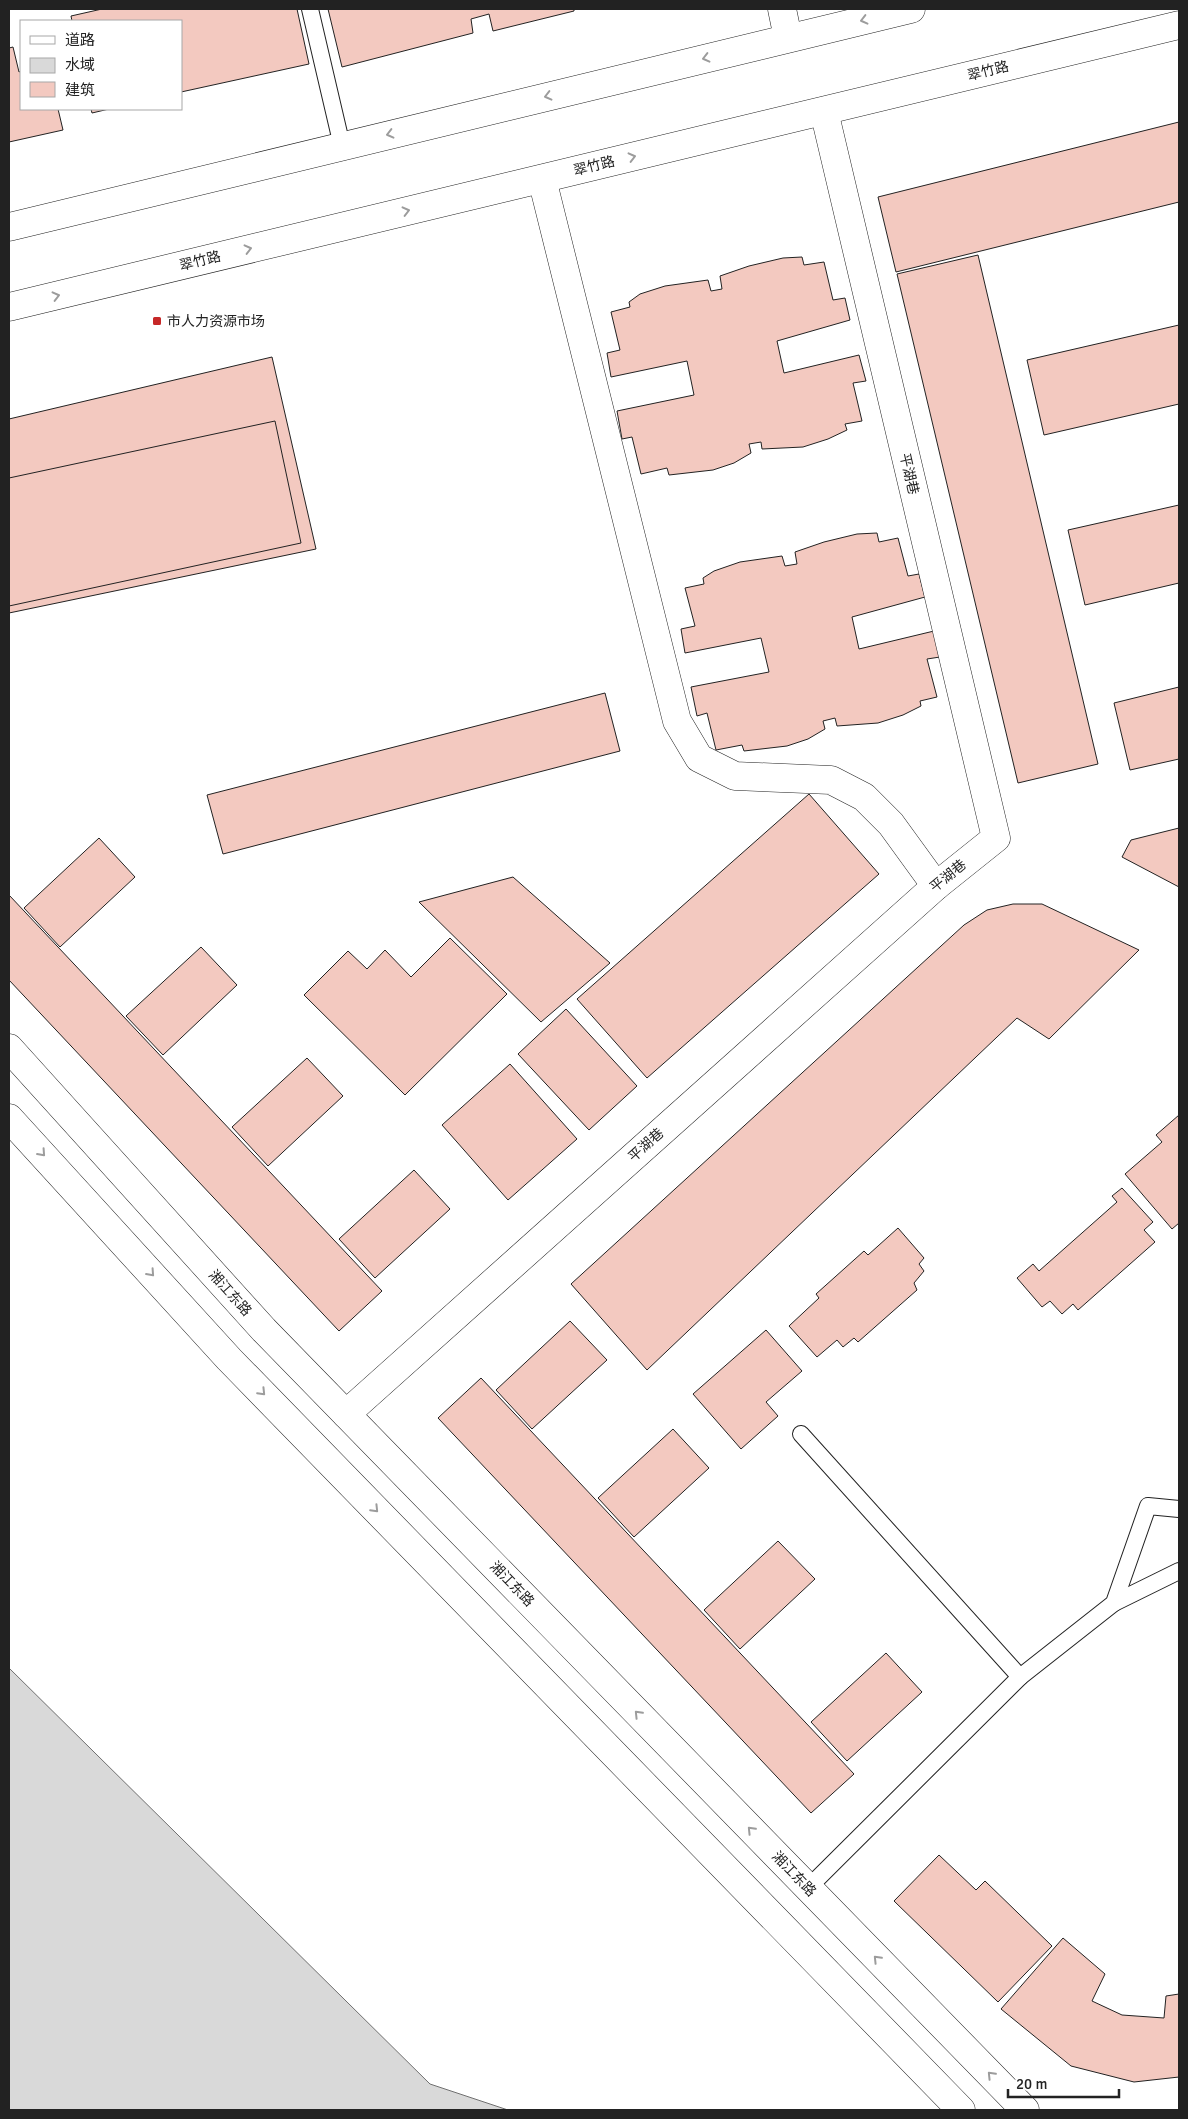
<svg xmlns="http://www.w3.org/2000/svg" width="1188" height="2119" viewBox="0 0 1188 2119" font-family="Signika,'Noto Sans SC',sans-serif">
<rect width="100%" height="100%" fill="#fff"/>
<path fill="#d9d9d9" stroke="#6f6f6f" d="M9 1668 430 2084 508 2110H9Z"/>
<g fill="#f3c9c0" stroke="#222">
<path d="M102 9H297L309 64 181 92V21H72L71 16Z"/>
<path d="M328 9H574V11L493 31 489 14 471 19 473 33 342 67Z"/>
<path d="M13 47 19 72 21 71V109H58L63 130 9 142V48Z"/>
<path d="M91 109H109L92 113Z"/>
<path d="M1179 122V202L896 272 878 197Z"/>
<path d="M978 255 1098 764 1018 783 897 274Z"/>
<path d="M802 257 804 265 824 262 833 300 845 298 850 320 777 341 784 373 859 355 866 381 853 383 862 421 845 424 847 430 828 439 803 447 762 449 761 442 749 444 751 453 734 463 713 470 669 475 667 468 641 474 632 437 622 439 617 411 694 395 687 361 611 377 607 353 620 350 611 312 630 307 629 302 640 294 665 286 708 280 711 291 722 289 720 276 749 266 783 258Z"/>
<path d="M1179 325V404L1044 435 1027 360Z"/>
<path d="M272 357 316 549 9 613V419Z"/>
<path d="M275 421 301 543 9 606V478Z"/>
<path d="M1179 505V583L1085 605 1068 530Z"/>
<path d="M877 533 879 542 898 538 908 576 919 574 925 597 852 617 859 649 934 631 940 657 927 659 937 697 920 701 921 706 903 715 878 723 837 726 835 718 823 721 825 729 808 739 787 746 744 751 742 745 716 750 707 713 697 716 691 687 769 672 761 638 685 653 681 629 695 626 685 588 704 584 703 578 714 571 740 562 782 556 785 566 797 564 795 552 824 542 857 534Z"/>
<path d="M1179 687V759L1130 770 1114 703Z"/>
<path d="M605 693 620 751 223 854 207 795Z"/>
<path d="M809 794 879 874 647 1078 577 999Z"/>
<path d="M1179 828V887L1122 857 1131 840Z"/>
<path d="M99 838 135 877 60 947 24 908Z"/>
<path d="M513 877 610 963 541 1022 419 902Z"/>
<path d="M9 895 382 1291 339 1331 9 980Z"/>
<path d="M1013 904H1042L1139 950 1049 1039 1017 1018 647 1370 571 1284 964 925 987 910Z"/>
<path d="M450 938 507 994 405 1095 304 995 348 951 367 969 385 950 411 977Z"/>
<path d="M201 947 237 985 163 1055 126 1016Z"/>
<path d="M566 1009 637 1086 589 1130 518 1054Z"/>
<path d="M307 1058 343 1096 268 1166 232 1127Z"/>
<path d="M510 1064 577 1139 508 1200 442 1125Z"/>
<path d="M1179 1115V1223L1172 1229 1125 1174 1162 1142 1156 1135Z"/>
<path d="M414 1170 450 1209 375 1278 339 1239Z"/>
<path d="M1122 1188 1153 1222 1144 1230 1155 1242 1078 1310 1073 1304 1062 1314 1050 1301 1042 1307 1017 1278 1033 1264 1039 1271 1117 1202 1112 1196Z"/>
<path d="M898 1228 924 1258 919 1264 924 1271 914 1283 917 1290 858 1342 854 1338 843 1347 837 1340 817 1357 789 1326 819 1298 816 1294 864 1251 868 1255Z"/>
<path d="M570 1321 607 1360 532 1429 496 1390Z"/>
<path d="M766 1330 802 1371 766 1402 778 1416 741 1449 693 1394Z"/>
<path d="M481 1378 854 1774 811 1813 438 1418Z"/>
<path d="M673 1429 709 1468 634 1537 598 1498Z"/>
<path d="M778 1541 815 1579 740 1649 704 1610Z"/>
<path d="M886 1653 922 1692 847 1761 811 1722Z"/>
<path d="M939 1855 976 1890 985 1881 1052 1946 998 2002 894 1901Z"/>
<path d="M1063 1938 1105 1974 1092 2001 1122 2015 1164 2018 1166 1996 1179 1994V2077L1134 2082 1071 2066 1001 2009Z"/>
</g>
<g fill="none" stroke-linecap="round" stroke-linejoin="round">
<g stroke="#222" stroke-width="18">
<g id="service">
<path d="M310 9 342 146"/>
<path d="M801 1434 1020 1677 808 1888"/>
<path d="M1114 1603 1179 1571"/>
<path d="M1020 1677 1114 1603 1148 1506 1179 1509"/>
</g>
</g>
<g stroke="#222" stroke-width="29">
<g id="minor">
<path d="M782 9 788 38"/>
<path d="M542 179 677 721 699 758 735 776 831 780 864 797 891 824 936 886"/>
<path d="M346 1414 936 886 996 838 824 111"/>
</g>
</g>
<g stroke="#222" stroke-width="29">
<g id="secondary">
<path d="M9 227 911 9"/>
<path d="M9 307 1179 25"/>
<path d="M9 1048 264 1330 1025 2110"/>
<path d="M9 1118 229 1359 961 2110"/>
</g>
</g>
<use href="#service" stroke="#fff" stroke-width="16"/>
<use href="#minor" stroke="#fff" stroke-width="28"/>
<use href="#secondary" stroke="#fff" stroke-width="28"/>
</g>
<defs><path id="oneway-chevron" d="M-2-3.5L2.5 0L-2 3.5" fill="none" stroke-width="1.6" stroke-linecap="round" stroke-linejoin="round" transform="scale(1.25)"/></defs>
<g stroke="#9c9c9c">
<use href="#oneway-chevron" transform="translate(864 20) rotate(166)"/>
<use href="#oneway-chevron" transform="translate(706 58) rotate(166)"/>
<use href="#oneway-chevron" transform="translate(548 96) rotate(166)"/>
<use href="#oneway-chevron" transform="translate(390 134) rotate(166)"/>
<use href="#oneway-chevron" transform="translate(632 157) rotate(-14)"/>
<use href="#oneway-chevron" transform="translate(406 211) rotate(-14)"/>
<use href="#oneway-chevron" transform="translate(248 249) rotate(-14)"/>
<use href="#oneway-chevron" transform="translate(56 296) rotate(-14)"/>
<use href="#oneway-chevron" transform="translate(42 1153) rotate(48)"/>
<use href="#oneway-chevron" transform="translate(151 1273) rotate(48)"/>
<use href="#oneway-chevron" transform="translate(262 1392) rotate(46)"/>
<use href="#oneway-chevron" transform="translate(375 1509) rotate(46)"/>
<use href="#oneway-chevron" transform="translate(638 1714) rotate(-134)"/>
<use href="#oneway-chevron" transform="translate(751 1830) rotate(-134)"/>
<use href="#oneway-chevron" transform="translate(877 1959) rotate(-134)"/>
<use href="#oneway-chevron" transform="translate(991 2075) rotate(-134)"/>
</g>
<rect fill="#c62828" stroke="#fff" stroke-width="2" x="152" y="316" width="10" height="10" rx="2.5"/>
<g text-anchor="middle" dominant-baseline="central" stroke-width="4" stroke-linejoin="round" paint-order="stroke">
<g font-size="14" fill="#222" stroke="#fff">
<text transform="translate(988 71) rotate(-14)">翠竹路</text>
<text transform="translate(594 166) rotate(-14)">翠竹路</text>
<text transform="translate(200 261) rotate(-14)">翠竹路</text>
<text transform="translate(909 474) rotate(77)">平湖巷</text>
<text transform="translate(948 876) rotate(-39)">平湖巷</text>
<text transform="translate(646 1145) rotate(-42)">平湖巷</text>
<text transform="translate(230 1293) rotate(48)">湘江东路</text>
<text transform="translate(512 1584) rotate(46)">湘江东路</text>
<text transform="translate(794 1874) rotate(46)">湘江东路</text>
</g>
<g font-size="14" fill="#222" stroke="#fff" text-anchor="start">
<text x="167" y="321">市人力资源市场</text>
</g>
</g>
<rect width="1188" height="2119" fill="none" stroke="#222222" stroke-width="20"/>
<rect x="20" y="20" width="162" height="90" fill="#ffffff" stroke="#a7a7a7"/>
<rect x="30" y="36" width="25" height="8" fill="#ffffff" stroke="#a7a7a7"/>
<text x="65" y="45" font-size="15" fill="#222222">道路</text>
<rect x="30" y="58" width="25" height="15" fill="#d9d9d9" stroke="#a7a7a7"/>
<text x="65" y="70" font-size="15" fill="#222222">水域</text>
<rect x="30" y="82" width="25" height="15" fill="#f3c9c0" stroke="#a7a7a7"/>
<text x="65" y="95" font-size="15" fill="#222222">建筑</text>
<path d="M1008 2089v8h111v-8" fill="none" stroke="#222222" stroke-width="2.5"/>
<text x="1016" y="2089" font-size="15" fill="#222222" stroke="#ffffff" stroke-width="4" paint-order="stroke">20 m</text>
</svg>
